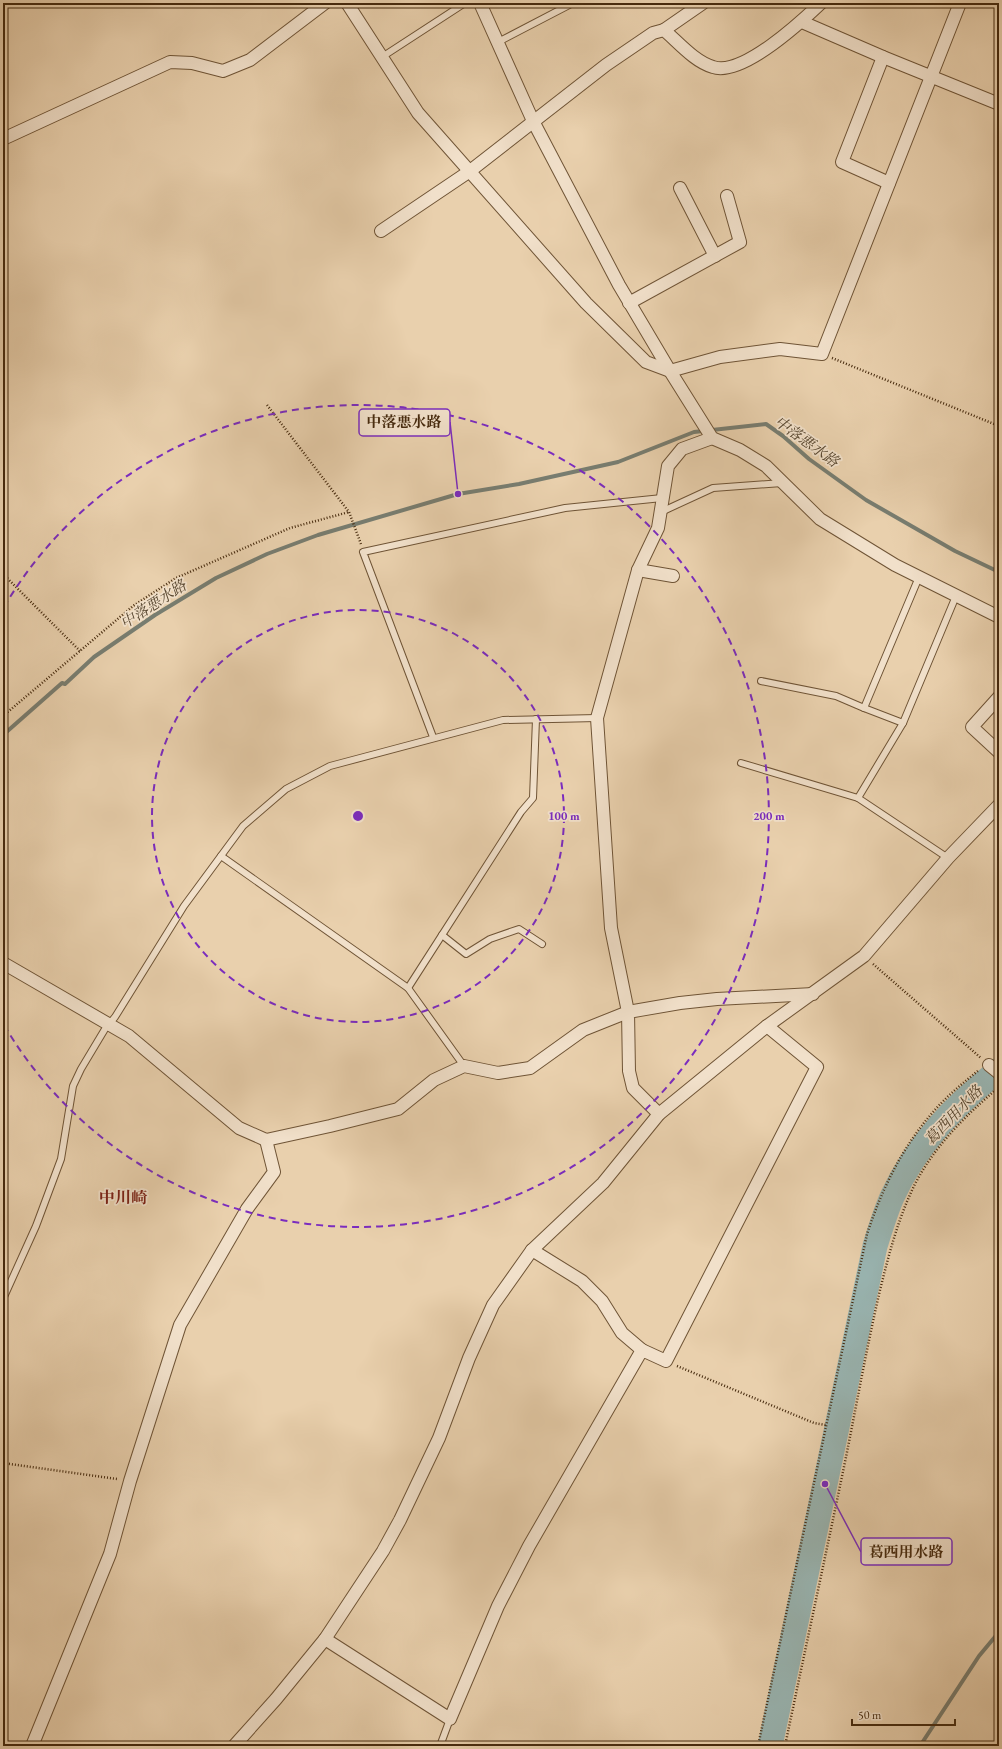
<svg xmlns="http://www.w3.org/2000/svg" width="1002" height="1749" viewBox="0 0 1002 1749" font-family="'EB Garamond','Noto Serif JP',serif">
<rect width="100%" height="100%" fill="#e9d0ad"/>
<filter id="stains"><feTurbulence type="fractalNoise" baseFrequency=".005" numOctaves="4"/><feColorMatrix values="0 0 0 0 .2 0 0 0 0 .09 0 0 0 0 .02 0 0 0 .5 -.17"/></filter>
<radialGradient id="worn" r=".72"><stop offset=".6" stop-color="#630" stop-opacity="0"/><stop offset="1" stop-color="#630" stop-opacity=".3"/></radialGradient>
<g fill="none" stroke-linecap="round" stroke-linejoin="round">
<g stroke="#787d70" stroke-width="4">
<path d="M3 735 62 683 65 684 94 657 155 615 216 578 267 554 318 535 458 494 519 484 618 462 694 432 766 424 783 436 809 459 866 500 955 551 999 572"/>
<path d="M920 1746 979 1656 999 1632"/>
</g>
<path stroke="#99b5b2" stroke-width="25" d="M770 1746 875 1246C880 1230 885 1213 892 1197 916 1145 955 1105 999 1070"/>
<g stroke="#6f5436" stroke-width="8">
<g id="service">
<path d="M498 42 573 3"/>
<path d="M382 57 465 3"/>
<path d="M661 512 713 488 782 483"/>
<path d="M919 577 864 708 903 723 956 596"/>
<path d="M761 681 836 696 864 708"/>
<path d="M903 723 858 798 948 858"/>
<path d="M433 737 363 552 565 508 662 498"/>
<path d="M741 763 858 798"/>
<path d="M221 856 408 988 521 812 533 798 536 719"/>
<path d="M442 935 466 954 490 939 519 929 542 944"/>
<path d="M408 988 464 1066"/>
<path d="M3 1299 36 1226 61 1159 73 1086 81 1069 105 1029 115 1017 184 906 243 826 286 789 330 766 503 720 597 718"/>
<path d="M440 1746 450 1719"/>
</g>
</g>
<g stroke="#6f5436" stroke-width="14">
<g id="minor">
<path d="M347 3 418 113 586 303 646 362 670 371 720 357 780 349 822 354 960 3"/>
<path d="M480 3 533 121 619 285 670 371 712 438 740 450 766 466 820 519 895 565 999 617"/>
<path d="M802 22 883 57 999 104"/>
<path d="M664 30 703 3"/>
<path d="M883 57 842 162 889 183"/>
<path d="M3 139 170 62 192 63 223 71 250 60 325 3"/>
<path d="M680 188 715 256"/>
<path d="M381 231 470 171 606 65 653 33 664 30C679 43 695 62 713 67 742 77 801 22 821 3"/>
<path d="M629 303 740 242 727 196"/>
<path d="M638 570 673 576"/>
<path d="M999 697 972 727 999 752"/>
<path d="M3 963 129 1036 239 1128 266 1140 330 1126 398 1109 434 1080 464 1066 498 1073 530 1068 583 1030 628 1012 611 928 597 718 638 570 658 528 668 466 682 449 712 438"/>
<path d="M989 1065 999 1073"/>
<path d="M659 1114 633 1088 629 1071 628 1012 680 1003 717 999 813 994"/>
<path d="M532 1250 582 1281 602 1301 622 1333 642 1350"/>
<path d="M325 1639 450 1719 498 1606 529 1546 642 1350 666 1361 817 1067 767 1026"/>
<path d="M32 1746 110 1554 130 1481 180 1325 247 1209 274 1172 266 1140"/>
<path d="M234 1746 276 1699 325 1639 383 1551 400 1520 439 1438 469 1358 493 1305 532 1250 603 1183 659 1114 767 1026 864 956 948 858 999 805"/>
</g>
</g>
<g stroke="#462a0e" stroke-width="2.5" stroke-dasharray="1 2" stroke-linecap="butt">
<path d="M832 358 999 426"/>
<path d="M267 405 349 512 361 544"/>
<path d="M3 574 80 651"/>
<path d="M3 716 133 606 176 578 290 528 349 512"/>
<path d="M873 964 981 1058"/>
<path d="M677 1366 814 1423 826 1425"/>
<path d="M3 1463 117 1479"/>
<path d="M758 1746 867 1234C882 1189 902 1147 934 1111 947 1096 963 1083 979 1070"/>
<path d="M785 1746C805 1650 826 1554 846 1457 857 1402 867 1346 880 1290 889 1254 898 1219 914 1186 934 1146 966 1115 999 1087"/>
</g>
<use href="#service" stroke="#f1e0ca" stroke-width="6"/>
<use href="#minor" stroke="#f1e0ca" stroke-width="12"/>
</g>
<g fill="none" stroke="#7b2cbf" stroke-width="2" stroke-dasharray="7 5">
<circle cx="358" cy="816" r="206"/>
<path d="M4 607A411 411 0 1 1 4 1025"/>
</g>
<g text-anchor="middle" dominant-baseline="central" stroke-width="3.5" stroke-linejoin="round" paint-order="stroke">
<g font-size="15" font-style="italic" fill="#57462f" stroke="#f1e0ca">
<text transform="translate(807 441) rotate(36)">中落悪水路</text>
<text transform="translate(153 604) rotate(-33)">中落悪水路</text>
<text transform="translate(953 1115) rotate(-46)">葛西用水路</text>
</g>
<g font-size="16" font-weight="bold" fill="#7a1f14" stroke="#f1e0ca">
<text x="123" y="1197">中川崎</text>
</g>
</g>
<circle cx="358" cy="816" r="6" fill="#7b2cbf" stroke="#f1e0ca" stroke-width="2"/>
<g font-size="12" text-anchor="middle" font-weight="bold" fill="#7b2cbf" stroke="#f1e0ca" stroke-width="3.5" stroke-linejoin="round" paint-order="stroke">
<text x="564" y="820">100 m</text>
<text x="769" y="820">200 m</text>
</g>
<path fill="none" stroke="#7b2cbf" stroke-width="1.5" d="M458 494L450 422M825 1484L861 1552"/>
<g fill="#7b2cbf" stroke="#f1e0ca" stroke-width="1.5">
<circle cx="458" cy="494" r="4"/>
<circle cx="825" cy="1484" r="4"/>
</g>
<g fill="#f1e0ca" stroke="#7b2cbf" stroke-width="1.5">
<rect x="359" y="409" width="91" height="27" rx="4"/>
<rect x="861" y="1538" width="91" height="27" rx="4"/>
</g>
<g font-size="15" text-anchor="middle" font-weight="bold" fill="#462a0e">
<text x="404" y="427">中落悪水路</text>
<text x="906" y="1557">葛西用水路</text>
</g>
<rect width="1002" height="1749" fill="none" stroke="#e9d0ad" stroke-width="16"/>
<rect x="4" y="4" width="994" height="1741" fill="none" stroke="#462a0e" stroke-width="2"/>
<rect x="8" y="8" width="986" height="1733" fill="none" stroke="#462a0e"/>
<path d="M852 1719v6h103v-6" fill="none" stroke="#462a0e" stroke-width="2"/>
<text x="858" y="1719" font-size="12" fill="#462a0e" stroke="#f1e0ca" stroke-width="3" paint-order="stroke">50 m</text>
<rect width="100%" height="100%" filter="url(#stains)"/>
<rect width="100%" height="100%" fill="url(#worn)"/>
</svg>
